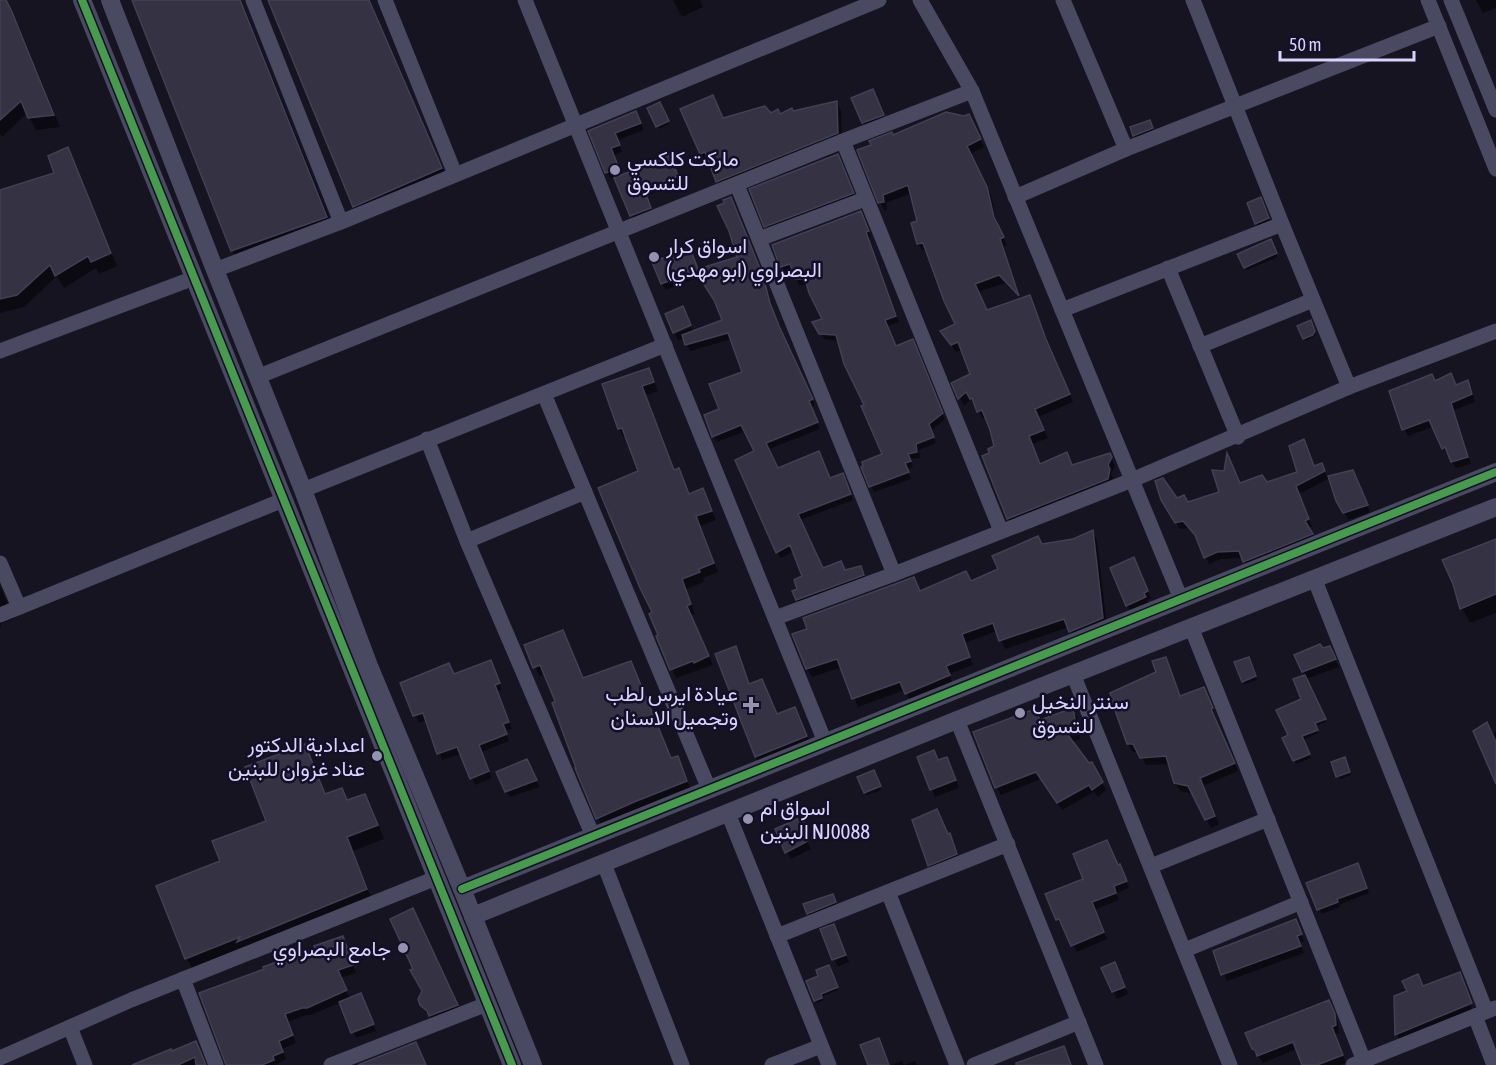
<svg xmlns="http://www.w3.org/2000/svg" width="1496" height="1065" viewBox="0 0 1496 1065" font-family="'Asap Condensed',Vazirmatn,sans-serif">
<rect width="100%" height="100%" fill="#161421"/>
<g fill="#0007">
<path d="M0 0H6L19 26 60 127 36 130 27 113 2 137 0 133Z"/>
<path d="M134 0H241L335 232 241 265 232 250Z"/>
<path d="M270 0H370L449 183 363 221 354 206Z"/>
<path d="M673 0H700L703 7 682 17Z"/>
<path d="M1476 0H1496V8L1483 13Z"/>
<path d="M877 98 887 122 867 130 853 99Z"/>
<path d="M837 103 841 111 842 141 722 189 709 160 706 161 701 153 771 115H780Z"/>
<path d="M660 104 669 124 659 129 649 108Z"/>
<path d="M639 119 644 130 618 140 622 152 614 155 622 176 670 157 681 182 646 196 654 214 635 222 616 177 611 179 607 172 590 131Z"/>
<path d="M973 123 984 147 970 154 991 196 998 226 1007 245 1003 247 1021 299 1005 283 978 292 987 312 1030 297 1073 402 1038 417 1048 438 1032 444 1041 465 1067 454 1073 467 1110 455 1115 466 1111 474 1113 478 1112 487 1012 526 1008 518 996 447 987 418 983 419 971 399 964 406 953 384 972 375 963 350 956 352 942 331 957 325 927 250 923 251 918 244 919 223 912 193 886 203 887 210H884L880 202 893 137Z"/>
<path d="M1151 125 1153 131 1136 138 1134 135Z"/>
<path d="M67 149 74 161 117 266 99 274 96 268 64 288 57 276 24 307 0 313V193L56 173Z"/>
<path d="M841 162 856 200 770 233 766 226Z"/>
<path d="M1248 204 1264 207 1272 226 1260 231Z"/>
<path d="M734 205 766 284 773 311 782 334 815 405 811 408 820 429 769 449 778 469 846 481 853 500 800 520 823 570 845 571 860 568 867 581 801 606 797 599 804 577 794 551 781 558 777 552 756 451 746 431 717 442 713 436 744 373 732 339 690 351 684 338 678 340 675 334 691 327 694 333 724 321 716 301 700 277 666 290 662 284 690 249 699 271 739 258Z"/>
<path d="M864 219 871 238H868L899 322 888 326 896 347H915L945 419 931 431 936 443 919 450 920 458 910 459 913 467 907 469 911 479 874 492 871 486 884 455 866 406 839 341 824 339 815 323 824 320 808 285H799L793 269 785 272 782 266Z"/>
<path d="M1272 244 1278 257 1247 270 1239 255Z"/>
<path d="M1312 325 1316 335 1306 341 1299 326Z"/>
<path d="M648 369 658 391 646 395 675 471 678 470 690 495 703 490 716 520 700 526 718 572 703 578 704 582 686 589 695 614 691 615 713 665 676 678 660 636 655 613 640 472 627 437 624 438 619 429Z"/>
<path d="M1435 382 1456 386 1467 382 1472 389 1475 402 1454 410 1471 464 1456 468 1444 448 1434 426 1408 436 1404 429Z"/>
<path d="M1307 448 1315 467 1321 465 1328 478 1353 471 1370 512 1349 520 1337 500 1330 478 1299 494 1312 527 1308 528 1316 541 1248 568 1243 558 1221 559 1209 564 1199 540 1188 528 1180 529 1162 499H1176L1188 504 1240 484H1267L1299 473Z"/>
<path d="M1093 532 1097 540 1107 627 1075 639 1069 627 1005 649 997 631 965 643 973 665 949 674 953 683 911 702 905 690 858 707 842 667 812 677 807 669 794 635 809 630 914 579 921 592 971 582 1000 570 1042 546 1073 541Z"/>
<path d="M1496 540V613L1470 623 1462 608Z"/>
<path d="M1137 566 1151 598 1147 600 1149 604 1131 612 1127 605Z"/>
<path d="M0 586 14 618 1 624 0 629Z"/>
<path d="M563 632 583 680 631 663 672 760 677 758 691 790 602 827 577 769 557 702 545 674 539 676 526 646Z"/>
<path d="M735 648 750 685 777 716 795 709 812 746 762 766 756 757 717 655Z"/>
<path d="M1296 656H1333L1339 667 1306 679 1326 722 1316 726 1318 733 1303 740 1311 758 1296 764 1284 738 1290 735 1302 699 1295 680 1306 676Z"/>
<path d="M1165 659 1181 697 1204 689 1238 771 1203 786 1219 824 1211 828 1194 794 1180 791 1175 783 1170 764 1146 765 1139 752H1133L1128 744Z"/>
<path d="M1250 662 1257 680 1245 684 1243 681Z"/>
<path d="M494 669 502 690 497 692 512 729 506 731 509 741 481 752 492 778 475 785 461 754 442 760 427 719 419 723 402 684Z"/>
<path d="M1072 710 1077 717 1080 739 1072 742 1089 765 1092 764 1106 790 1098 797 1094 792 1062 810 1041 779 1001 795 996 787 1040 721Z"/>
<path d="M1496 732V776L1492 734Z"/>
<path d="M305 746 312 759 326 795 341 789 348 801 365 795 372 808 384 839 353 851 373 903 194 971 186 958 222 862 268 821Z"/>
<path d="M919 758 939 762 947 759 959 788 935 797Z"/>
<path d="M1346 762 1351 775 1340 779 1338 776Z"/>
<path d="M530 767 539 787 510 797 506 791Z"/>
<path d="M875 775 881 790 867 795 865 792Z"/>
<path d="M806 826 810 838 806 839 811 849 791 859 787 852Z"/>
<path d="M948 835 953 842 960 861 933 872 929 865Z"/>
<path d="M1120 865 1129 888 1116 893 1119 900 1094 910 1107 939 1077 952 1064 925 1061 926 1057 919Z"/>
<path d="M1360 870 1369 893 1339 905 1340 907 1322 914 1319 909Z"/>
<path d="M832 896 839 910 812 920 808 913Z"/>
<path d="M416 916 460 1012 434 1022 421 1005 423 991 415 970Z"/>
<path d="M834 925 849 962 838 967 822 930Z"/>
<path d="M1299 928 1304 941 1300 943 1304 953 1227 981 1215 952Z"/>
<path d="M342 938 356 973 341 978 350 999 364 1001 376 1031 356 1038 341 1002 311 1015H306L288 1022 296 1043 282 1049 286 1059 276 1065H227L266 970Z"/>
<path d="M1103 968 1118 971 1128 994 1117 999Z"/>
<path d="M830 970 838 990 821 997 823 1001 817 1003 815 1000 820 977Z"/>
<path d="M1459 974 1465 985 1474 1016 1403 1045 1397 1035 1396 997 1409 992 1417 976 1424 987Z"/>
<path d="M1333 1009 1338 1023 1339 1033 1335 1034 1346 1063 1340 1065H1303L1297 1049 1263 1063 1253 1048Z"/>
<path d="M196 1043 205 1063 199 1065H145Z"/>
<path d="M902 1061 904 1065 915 1061 917 1065H892Z"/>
</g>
<g fill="#343243" stroke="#433f54" stroke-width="1.5">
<path d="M0 0H6L12 12 54 115 28 118 21 101 0 120Z"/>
<path d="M132 0H240L327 217 231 251Z"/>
<path d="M268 0H369L442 168 353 207Z"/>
<path d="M873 89 884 115 862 123 851 98Z"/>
<path d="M713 95 723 118 765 106 771 113 778 109 780 114 792 108 793 111 837 101 838 133 716 182 705 152 700 154 680 109Z"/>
<path d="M660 102 669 121 656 127 647 108Z"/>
<path d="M636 111 641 123 615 133 620 145 611 148 619 168 605 173 588 131Z"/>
<path d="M946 112 964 116 969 114 981 139 967 146 987 187 994 217 1004 237 1000 239 1019 296 999 275 975 284 987 310 1030 295 1046 339 1070 394 1035 409 1044 430 1029 436 1040 464 1067 452 1072 465 1110 453 1112 457 1108 465 1110 469 1108 479 1007 519 982 456 989 453 988 449 994 446 990 430 982 410 977 412 972 398 970 399 966 392 958 399 951 383 970 374 958 342 951 345 940 331 955 324 944 301 923 243 917 244 911 223 917 221 908 185 883 195 884 202 878 203 857 150 871 145 869 141 892 132 893 135Z"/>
<path d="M1150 120 1153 128 1133 136 1130 127Z"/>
<path d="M68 147 111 253 91 262 88 256 55 276 50 265 17 295 0 299V190L54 173 48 156Z"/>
<path d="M838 154 854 193 764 227 749 189Z"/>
<path d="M670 155 678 176 644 189 651 208 630 216 614 178Z"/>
<path d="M731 197 763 276 770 303 779 326 813 399 809 401 818 422 766 443 778 468 819 451 830 478 843 473 851 494 798 514 823 568 841 561 845 570 861 566 864 575 796 600 792 591 797 589 794 580 802 576 790 545 776 553 735 460 754 451 741 425 712 437 704 415 719 409 709 384 742 372 728 333 685 345 682 335 722 320 714 300 695 271 661 284 652 262 690 248 698 269 737 257 729 231 717 206 724 203 723 200Z"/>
<path d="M1261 197 1269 218 1255 224 1247 203Z"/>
<path d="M861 211 869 231 866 232 896 316 885 320 896 346 913 339 943 413 929 424 934 437 916 444 917 452 908 454 911 461 905 463 909 472 869 487 861 467 863 466 862 462 882 454 861 406 864 405 844 364 836 335 819 334 812 322 822 319 809 293 805 279H795L790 264 780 267 772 245Z"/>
<path d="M1271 239 1277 253 1244 268 1237 254Z"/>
<path d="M683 306 691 325 673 333 665 314Z"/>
<path d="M1311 320 1315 331 1313 335 1303 339 1297 326Z"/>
<path d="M649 368 654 382 642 386 674 470 679 468 689 494 703 488 712 511 696 516 714 563 699 569 700 572 682 579 691 604 687 606 709 656 694 663 693 661 670 670 656 636 658 635 649 614 652 612 640 588 598 488 638 471 622 428 618 429 602 384Z"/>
<path d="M1451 373 1456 385 1468 380 1472 394 1451 403 1468 457 1451 462 1445 447 1442 449 1429 420 1402 430 1389 391 1432 374 1435 381Z"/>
<path d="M1304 439 1314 466 1322 463 1325 471 1296 486 1309 519 1305 521 1313 534 1243 562 1239 551 1217 552 1204 558 1195 535 1183 521 1175 523 1161 500 1155 481 1163 478 1177 498 1184 495 1188 502 1219 492 1212 470 1224 471 1227 453 1240 483 1262 475 1267 482 1297 472 1289 446Z"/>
<path d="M1353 470 1368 505 1343 513 1336 501 1328 476Z"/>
<path d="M1093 530 1103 618 1069 632 1064 619 999 641 993 623 962 634 970 657 946 666 950 675 905 694 900 682 852 699 837 659 806 669 792 634 807 629 803 618 914 577 920 591 966 571 971 581 998 569 992 556 1038 536 1042 544 1073 539Z"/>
<path d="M1496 539V594L1460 609 1453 584 1442 560Z"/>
<path d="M1134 557 1148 591 1144 593 1146 597 1126 606 1110 568Z"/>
<path d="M563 630 583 678 631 661 671 758 678 756 687 781 634 802 596 819 575 768H576L552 703 555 701 540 665 533 668 524 645Z"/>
<path d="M1320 644 1323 648 1330 646 1336 659 1302 672 1294 655Z"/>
<path d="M736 646 749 684 762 679 777 714 795 707 807 736 755 757 715 654Z"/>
<path d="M1166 657 1180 696 1204 687 1213 708 1211 709 1235 763 1200 778 1215 816 1205 820 1188 786 1174 783 1166 756 1140 758 1133 744H1127L1112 702 1110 693 1156 672 1152 661Z"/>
<path d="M1249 657 1256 676 1242 682 1234 662Z"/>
<path d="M491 660 500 683 495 685 509 722 503 724 507 734 479 745 489 771 470 779 457 747 437 754 423 713 413 716 400 683 449 663 454 674Z"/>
<path d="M1305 675 1326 719 1315 723 1318 730 1302 736 1310 754 1293 761 1282 738 1288 735 1276 710 1301 699 1293 679Z"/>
<path d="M1073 708 1077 731 1068 735 1089 763 1092 762 1103 782 1092 790 1089 785 1057 803 1036 772 995 788 973 732 1035 709 1040 720Z"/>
<path d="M1487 722 1496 742V784L1473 731Z"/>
<path d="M305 744 325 794 342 788 347 800 365 794 378 825 347 837 367 889 237 942 240 937 185 959 156 886 220 861 212 841 266 821 245 767Z"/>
<path d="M934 750 938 760 947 757 956 780 930 790 917 757Z"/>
<path d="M1345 757 1350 772 1336 777 1331 762Z"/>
<path d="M527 759 537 780 505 792 496 772Z"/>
<path d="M874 770 881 786 864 793 857 777Z"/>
<path d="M937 809 948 834 950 833 957 854 928 866 912 820Z"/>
<path d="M802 817 808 830 803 832 808 841 785 853 775 829Z"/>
<path d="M1107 840 1118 865 1120 864 1127 881 1114 886 1116 893 1092 902 1104 932 1071 946 1059 919 1056 920 1045 894 1083 879 1073 854Z"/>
<path d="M1358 863 1367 888 1337 899 1338 902 1317 910 1306 883Z"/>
<path d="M833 894 836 902 807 914 803 904Z"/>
<path d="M413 908 458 1005 429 1016 427 1011 420 1005 418 999 422 991 410 970 413 969 390 919Z"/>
<path d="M1296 919 1302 934 1297 936 1301 946 1221 975 1213 951Z"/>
<path d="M834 924 846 955 832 960 820 929Z"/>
<path d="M343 936 353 965 338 970 347 990 307 1008H302L285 1014 293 1035 279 1041 283 1052 273 1056 274 1060 262 1065H226L199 993 264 969 263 967 315 948 314 946Z"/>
<path d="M1115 962 1125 987 1112 992 1101 968Z"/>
<path d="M829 965 838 987 821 994 822 998 814 1001 806 981 818 976 816 970Z"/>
<path d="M1460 972 1472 1003 1395 1035 1394 996 1407 991 1402 981 1418 974 1423 986Z"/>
<path d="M361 993 374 1024 351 1033 339 1002Z"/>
<path d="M1329 1000 1335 1014 1336 1025 1332 1027 1343 1055 1317 1065H1302L1293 1042 1257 1056 1255 1050 1252 1049 1245 1033Z"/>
<path d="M879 1038 889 1065H868L860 1045Z"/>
<path d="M196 1041 206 1065H196L195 1057 178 1065H132L171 1049 172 1051Z"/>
<path d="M416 1042 426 1065H358Z"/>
<path d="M1064 1046 1071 1065H1016V1063Z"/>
</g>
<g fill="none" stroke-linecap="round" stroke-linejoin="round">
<g stroke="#4a4962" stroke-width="15">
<path d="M253 0 341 222"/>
<path d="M385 0 455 174"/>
<path d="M525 0 825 742"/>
<path d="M920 0 972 91 1181 599"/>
<path d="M1063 0 1126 149"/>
<path d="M1193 0 1282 224 1349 387"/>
<path d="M1428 0 1496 169"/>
<path d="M1451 0 1496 110"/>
<path d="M843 141 1001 531"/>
<path d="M737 185 894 574"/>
<path d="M1015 197 1126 149 1439 26"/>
<path d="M759 239 865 199"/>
<path d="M1168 268 1238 437"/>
<path d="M215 270 341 222 879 0"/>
<path d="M1062 310 1282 224"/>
<path d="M1200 346 1313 300"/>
<path d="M0 351 194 278"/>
<path d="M257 377 843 141 972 91"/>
<path d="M544 394 709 789"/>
<path d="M427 439 467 541 593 836"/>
<path d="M303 490 665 345"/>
<path d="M467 541 585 492"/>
<path d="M0 563 19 607"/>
<path d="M1314 578 1486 1011"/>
<path d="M0 615 283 500"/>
<path d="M775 618 894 574 1132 480 1349 387 1496 331"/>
<path d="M1191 627 1364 1061"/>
<path d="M1073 674 1230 1065"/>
<path d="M957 720 1096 1065"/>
<path d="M728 813 829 1065"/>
<path d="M604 864 682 1065"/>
<path d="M1151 866 1268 819"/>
<path d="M888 892 957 1065"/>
<path d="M777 936 1008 844"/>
<path d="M1185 950 1301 902"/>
<path d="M183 979 216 1065"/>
<path d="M1475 1016 1494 1065"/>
<path d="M70 1027 85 1065"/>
<path d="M0 1058 131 1000 436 878"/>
<path d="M331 1065 487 1004"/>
<path d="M772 1065 821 1046"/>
<path d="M974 1065 1079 1022"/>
<path d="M1353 1065 1495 1008"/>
</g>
<g stroke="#4a4962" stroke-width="18">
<path d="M82 0 512 1065"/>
<path d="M110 0 215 270 303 490 369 666 462 889 533 1065"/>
<path d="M462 889 1496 472"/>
<path d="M473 916 957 720 1496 507"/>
</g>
<g stroke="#130f26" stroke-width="11">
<g id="cycleway">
<path d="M82 0 512 1065"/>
<path d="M462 889 1496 472"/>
</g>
</g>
<use href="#cycleway" stroke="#469c4c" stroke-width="8"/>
</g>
<g fill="#9591b1" stroke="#130f26" stroke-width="2">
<circle cx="615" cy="170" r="6"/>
<circle cx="654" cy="257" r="6"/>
<path d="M748 696h6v6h6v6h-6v6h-6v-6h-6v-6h6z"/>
<circle cx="1020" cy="713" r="6"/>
<circle cx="377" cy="756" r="6"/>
<circle cx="748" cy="819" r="6"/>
<circle cx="403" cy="948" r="6"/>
</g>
<g text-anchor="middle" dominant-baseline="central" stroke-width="5" stroke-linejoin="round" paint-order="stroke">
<g font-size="21" fill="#d9d4ff" stroke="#130f26" text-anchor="start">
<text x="627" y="158">ماركت كلكسي<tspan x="627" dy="24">للتسوق</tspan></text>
<text x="666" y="245">اسواق كرار<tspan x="666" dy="24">البصراوي (ابو مهدي)</tspan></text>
<text x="738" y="693" text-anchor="end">عيادة ايرس لطب<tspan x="738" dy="24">وتجميل الاسنان</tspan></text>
<text x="1032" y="701">سنتر النخيل<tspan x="1032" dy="24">للتسوق</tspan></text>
<text x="365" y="744" text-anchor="end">اعدادية الدكتور<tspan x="365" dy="24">عناد غزوان للبنين</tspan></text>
<text x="760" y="807">اسواق ام<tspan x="760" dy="24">البنين NJ0088</tspan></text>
<text x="391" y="948" text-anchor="end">جامع البصراوي</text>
</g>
</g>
<path d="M1280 51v9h134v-9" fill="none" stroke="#d9d4ff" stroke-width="3"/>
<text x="1289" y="51" font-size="18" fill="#d9d4ff" stroke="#130f26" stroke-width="4.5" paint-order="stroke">50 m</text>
</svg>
